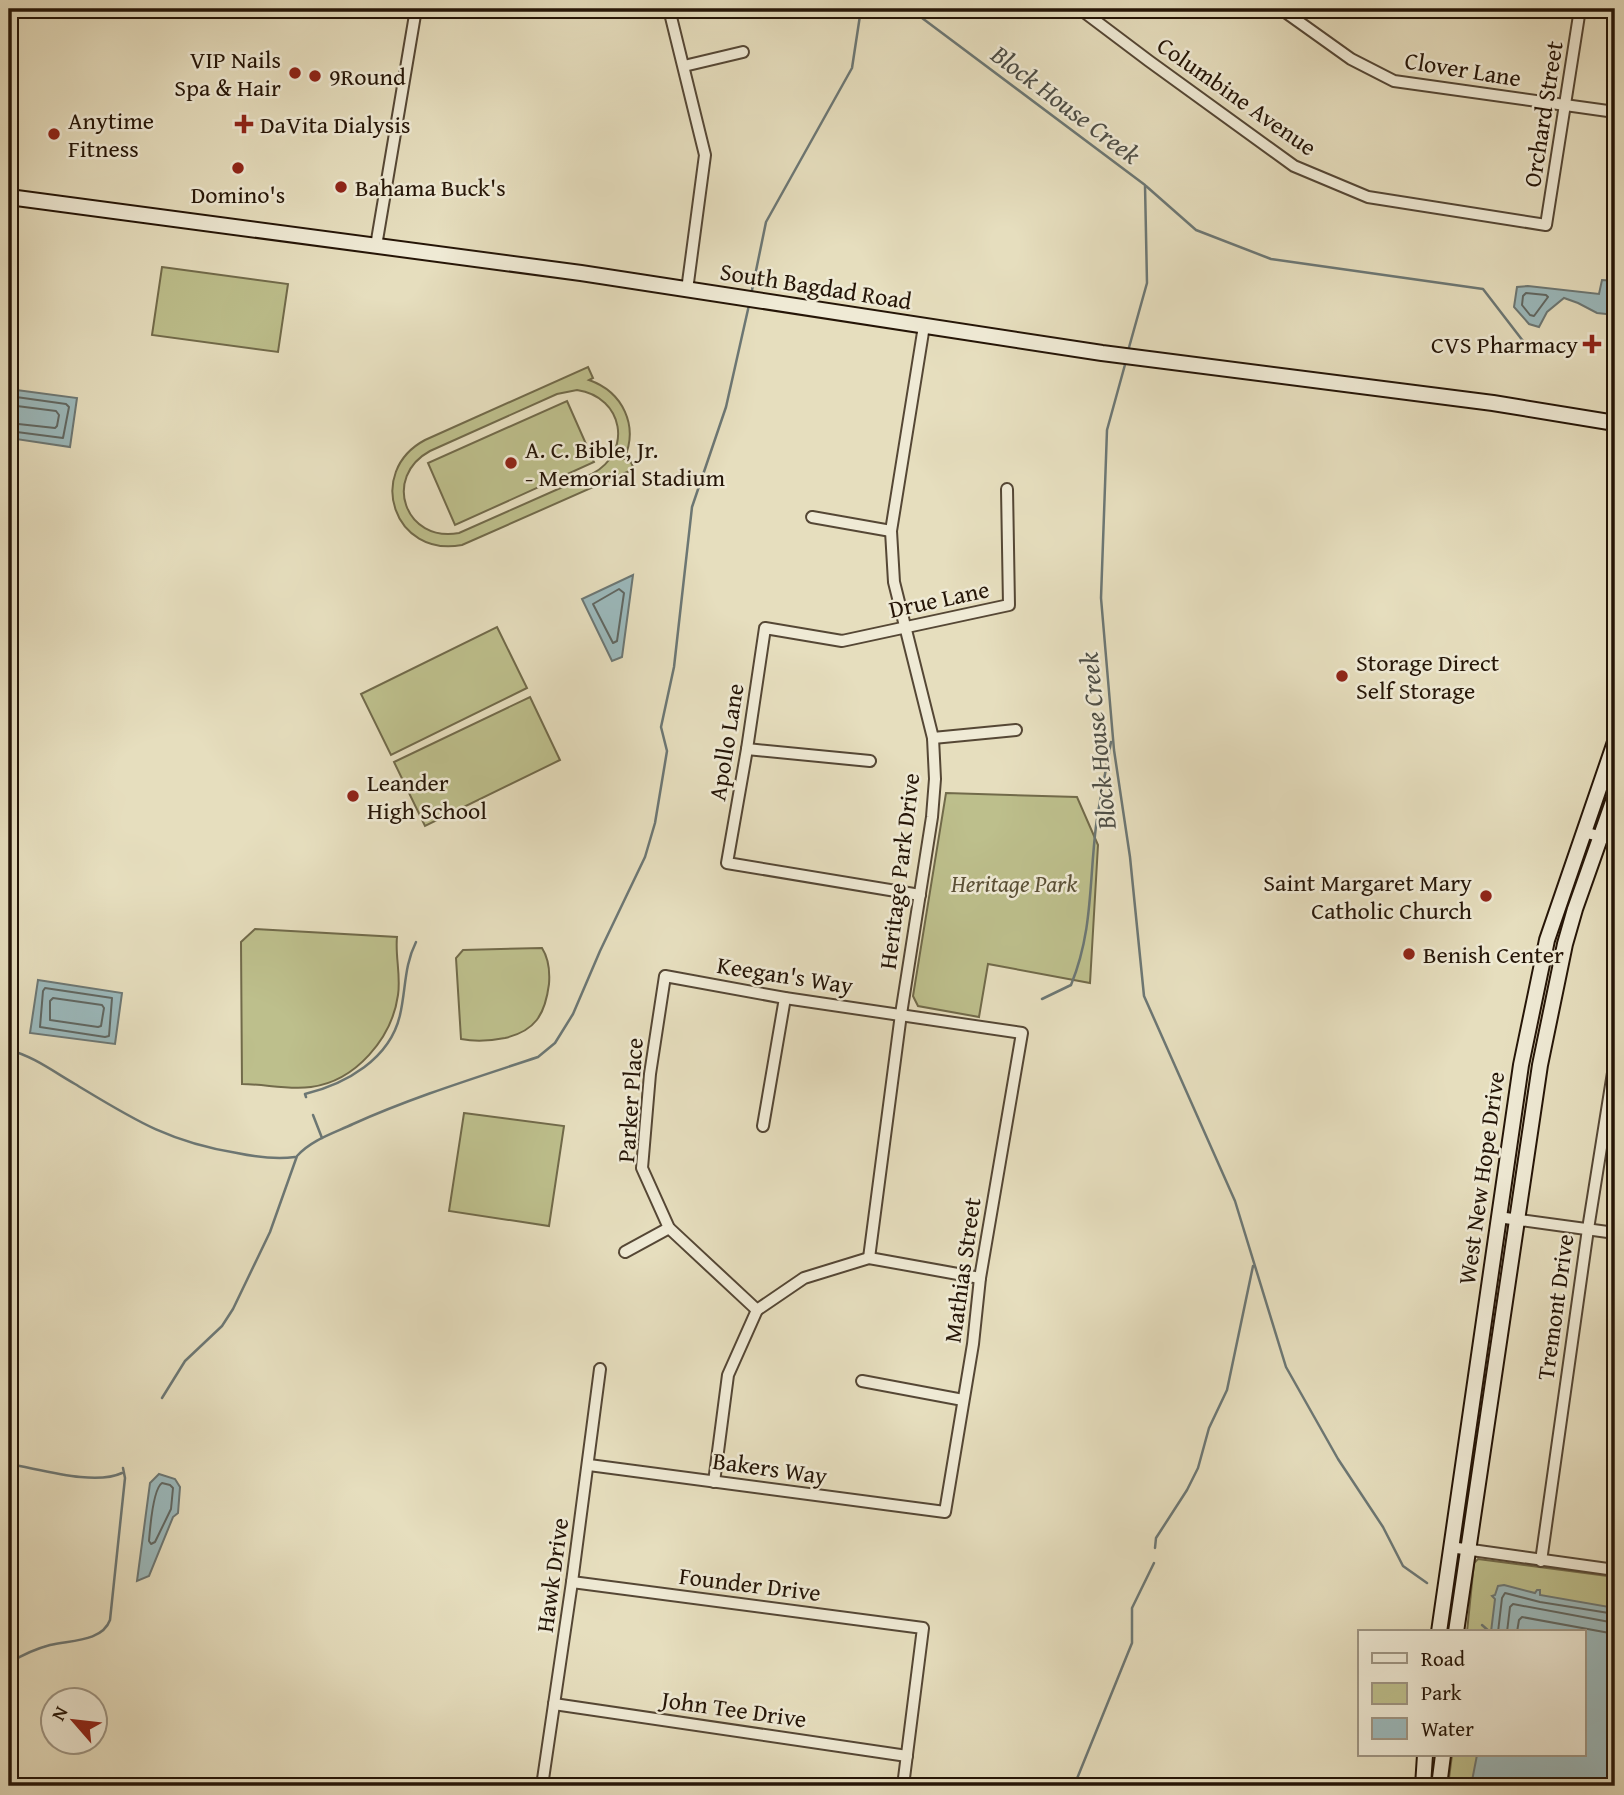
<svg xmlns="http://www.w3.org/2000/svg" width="1624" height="1795" viewBox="0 0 1624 1795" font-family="'Gentium Book Plus',serif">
<rect width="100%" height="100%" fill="#e6debe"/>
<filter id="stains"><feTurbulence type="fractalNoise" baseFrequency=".00286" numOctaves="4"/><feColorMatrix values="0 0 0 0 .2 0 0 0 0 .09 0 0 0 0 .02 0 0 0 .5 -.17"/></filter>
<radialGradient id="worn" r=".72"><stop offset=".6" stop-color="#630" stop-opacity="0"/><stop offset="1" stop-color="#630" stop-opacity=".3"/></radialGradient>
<g fill="#bdbf8c" stroke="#716a4a" stroke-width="2" fill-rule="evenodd">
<path d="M162 267 288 284 278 352 152 335Z"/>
<path d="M588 367 593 378 589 380C623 392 639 426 624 459L629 458 634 469 462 545C394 558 365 472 425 440ZM577 390C624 397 633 452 592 474L459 533C405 543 382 477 430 451L557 394Z"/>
<path d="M567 401 594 462 455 525 428 463Z"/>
<path d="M497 627 527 688 391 755 361 694Z"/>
<path d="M530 697 560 760 425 826 394 762Z"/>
<path d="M946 793 1077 797 1098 845 1090 983 988 964 979 1017 918 1006 913 996Z"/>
<path d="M255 929 397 937C395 956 401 975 398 995 392 1038 356 1081 311 1087 287 1090 265 1084 242 1084L241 942Z"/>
<path d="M542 948C549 959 550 971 549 984 545 1015 535 1031 505 1038 490 1041 476 1042 461 1039L456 958 463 950Z"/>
<path d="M464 1113 564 1126 549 1226 449 1211Z"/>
<path d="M1478 1559 1615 1577V1786H1448L1452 1755H1584V1632H1467L1474 1563Z"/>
</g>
<g fill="#9bb9bc" stroke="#6c7774" stroke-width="2">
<path d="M1602 280 1615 281V315L1597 313 1578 303 1564 298 1547 312 1539 327 1529 324 1514 307 1517 287 1528 286 1599 294Z"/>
<path d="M9 389 77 398 70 447 9 438Z"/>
<path d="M633 575 622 657 612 661 582 599Z"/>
<path d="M38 980 122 993 115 1044 30 1033Z"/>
<path d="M159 1474 175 1479 180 1487 178 1513 173 1517 149 1576 137 1581 150 1483Z"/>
<path d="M1504 1585 1535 1593 1537 1590H1540V1595L1615 1608V1786H1471L1477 1755H1584V1632H1491L1495 1599 1492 1596 1495 1595 1498 1586Z"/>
</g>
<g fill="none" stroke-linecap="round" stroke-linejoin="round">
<g stroke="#606762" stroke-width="2">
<path d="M1526 293 1546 295 1548 297 1534 316 1530 315 1522 305 1523 296Z"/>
<path d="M9 396 66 404 69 407 63 438 9 431"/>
<path d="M9 405 56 411 59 415 57 426 55 428 9 423"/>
<path d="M619 589 624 593 617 641 613 643 593 604Z"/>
<path d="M45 988 112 998 109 1036 105 1037 40 1027 43 991Z"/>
<path d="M53 998 102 1005 104 1008 101 1026 98 1027 50 1020V1001Z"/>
<path d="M162 1483 170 1485 173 1488 171 1509 155 1542 151 1544 149 1541C150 1528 153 1489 162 1483Z"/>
<path d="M1498 1632 1502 1598 1505 1593 1540 1602 1615 1614"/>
<path d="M1507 1632 1510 1607 1513 1604 1615 1623"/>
<path d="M1517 1632 1519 1620 1522 1617 1615 1634"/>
</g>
<g stroke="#6c7774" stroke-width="2.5">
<path d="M910 9 1145 185 1147 283 1128 351"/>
<path d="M1146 186 1196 230 1271 259 1483 289 1523 341"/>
<path d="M751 295 766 222 852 68 861 9"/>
<path d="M1126 361 1107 430 1101 598 1114 750 1130 857 1144 996 1235 1201 1286 1367 1338 1459 1383 1527 1403 1566 1427 1583"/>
<path d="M1042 999 1071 985C1093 931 1089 883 1096 826 1100 798 1106 770 1111 742"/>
<path d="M9 1050C33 1056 54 1072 75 1084 133 1119 168 1142 237 1153 256 1157 276 1160 295 1157"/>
<path d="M306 1097 305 1094C346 1084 390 1059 400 1015 406 989 404 966 416 942"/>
<path d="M313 1115 322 1138"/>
<path d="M162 1398 185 1361 222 1326 233 1309 270 1232 297 1156C311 1140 334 1133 353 1124 413 1097 475 1078 538 1057L555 1043 573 1014 600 951 645 857 655 823 667 751 661 727 674 667 692 507 726 407 749 305"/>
<path d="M9 1464C40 1469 94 1486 122 1473"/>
<path d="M1155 1548 1156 1538 1187 1490 1198 1468 1209 1428 1227 1390 1253 1266"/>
<path d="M1482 1625 1490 1632"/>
<path d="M9 1663C22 1655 35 1649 50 1645 70 1640 102 1642 110 1620L125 1478 123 1468"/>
<path d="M1074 1786 1132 1643V1608L1154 1563"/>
</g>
<g stroke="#554735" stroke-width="14">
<g id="minor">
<path d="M669 9 705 155 687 290"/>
<path d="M1080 9 1149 61 1294 166 1368 197 1546 225 1580 9"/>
<path d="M1281 9 1351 59 1394 81 1615 112"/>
<path d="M684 66 743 52"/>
<path d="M376 246 416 9"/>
<path d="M812 517 891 531"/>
<path d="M933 738 1016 730"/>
<path d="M747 749 870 761"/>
<path d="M1583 832 1615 840"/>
<path d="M920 895 727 863 747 749 765 628 842 641 1009 605 1007 489"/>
<path d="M763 1126 785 998"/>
<path d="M1498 1217 1615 1233"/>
<path d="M625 1252 669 1228"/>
<path d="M869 1258 901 1014 932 817 935 779 933 738 894 582 891 531 924 326"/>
<path d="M862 1381 963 1400"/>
<path d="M589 1465 945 1512 973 1344 980 1278 1022 1033 785 998 665 976 650 1074 642 1168 669 1228 757 1310"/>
<path d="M714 1482 728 1375 757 1310 804 1278 869 1258 980 1278"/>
<path d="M1450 1547 1615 1570"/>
<path d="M1541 1561 1588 1229 1615 1060"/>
<path d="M572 1582 923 1628 903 1786"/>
<path d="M554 1704 907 1756"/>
<path d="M542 1786 572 1582 600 1369"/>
</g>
</g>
<g stroke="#251507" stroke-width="18">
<g id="secondary">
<path d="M9 197 581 273 1102 353 1493 403 1615 423"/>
<path d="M1439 1632 1521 1065 1547 940 1615 742"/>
<path d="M1456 1632 1540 1065 1565 944 1575 909 1615 796"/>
<path d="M1423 1786 1425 1755"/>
<path d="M1439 1786 1443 1755"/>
</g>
</g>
<use href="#minor" stroke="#efead5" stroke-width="10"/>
<use href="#secondary" stroke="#efead5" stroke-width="14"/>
</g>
<g fill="#8f2418" stroke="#efead5" stroke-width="2.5">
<circle cx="295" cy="73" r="7"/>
<circle cx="315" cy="76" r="7"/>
<path d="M240.5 113.5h7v7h7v7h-7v7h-7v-7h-7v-7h7z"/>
<circle cx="54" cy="134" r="7"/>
<circle cx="238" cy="168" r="7"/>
<circle cx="341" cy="187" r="7"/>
<path d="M1588.5 333.5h7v7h7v7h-7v7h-7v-7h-7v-7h7z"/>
<circle cx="511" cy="463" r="7"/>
<circle cx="1342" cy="676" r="7"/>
<circle cx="353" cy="796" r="7"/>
<circle cx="1486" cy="896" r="7"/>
<circle cx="1409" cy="954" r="7"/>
</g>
<g text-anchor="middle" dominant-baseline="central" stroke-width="5" stroke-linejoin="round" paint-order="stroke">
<g font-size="24" fill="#251507" stroke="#efead5" text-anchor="start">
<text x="281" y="59" text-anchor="end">VIP Nails<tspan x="281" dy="28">Spa &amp; Hair</tspan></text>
<text x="329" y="76">9Round</text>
<text x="68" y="120">Anytime<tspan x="68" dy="28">Fitness</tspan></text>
<text x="260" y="124">DaVita Dialysis</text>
<text x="355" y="187">Bahama Buck's</text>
<text x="238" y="194" text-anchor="middle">Domino's</text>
<text x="1578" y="344" text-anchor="end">CVS Pharmacy</text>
<text x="525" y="449">A. C. Bible, Jr.<tspan x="525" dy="28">- Memorial Stadium</tspan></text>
<text x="1356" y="662">Storage Direct<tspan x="1356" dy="28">Self Storage</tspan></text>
<text x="367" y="782">Leander<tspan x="367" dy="28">High School</tspan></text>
<text x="1472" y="882" text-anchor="end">Saint Margaret Mary<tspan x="1472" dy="28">Catholic Church</tspan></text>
<text x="1423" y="954">Benish Center</text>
</g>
<g font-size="24" fill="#251507" stroke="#efead5">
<text transform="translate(1463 69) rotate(9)">Clover Lane</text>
<text transform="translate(1237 96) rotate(35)">Columbine Avenue</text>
<text transform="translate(1543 114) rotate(-81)">Orchard Street</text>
<text transform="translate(816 286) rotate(9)">South Bagdad Road</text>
<text transform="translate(939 599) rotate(-12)">Drue Lane</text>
<text transform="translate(726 742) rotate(-81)">Apollo Lane</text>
<text transform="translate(899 871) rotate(-83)">Heritage Park Drive</text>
<text transform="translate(785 975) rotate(9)">Keegan's Way</text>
<text transform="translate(630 1100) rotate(-86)">Parker Place</text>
<text transform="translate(1481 1178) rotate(-82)">West New Hope Drive</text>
<text transform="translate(962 1270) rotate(-82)">Mathias Street</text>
<text transform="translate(1555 1307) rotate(-82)">Tremont Drive</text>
<text transform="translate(770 1468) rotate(8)">Bakers Way</text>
<text transform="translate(552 1575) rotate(-82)">Hawk Drive</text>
<text transform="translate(750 1584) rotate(7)">Founder Drive</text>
<text transform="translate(734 1709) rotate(8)">John Tee Drive</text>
</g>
<g font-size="24" font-style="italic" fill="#5a5036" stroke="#efead5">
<text x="1014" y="883">Heritage Park</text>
</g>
<g font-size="26" font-style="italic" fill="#4e4e46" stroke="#efead5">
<text transform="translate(1066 104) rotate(37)">Block House Creek</text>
<text transform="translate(1097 741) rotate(-96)">Block House Creek</text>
</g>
</g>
<rect width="1624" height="1795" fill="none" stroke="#e6debe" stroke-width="35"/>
<rect x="10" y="10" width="1603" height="1774" fill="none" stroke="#251507" stroke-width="3.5"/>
<rect x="18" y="18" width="1589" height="1760" fill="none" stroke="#251507" stroke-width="2"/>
<rect x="1358" y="1630" width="228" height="126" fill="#efead5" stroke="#9e9583" stroke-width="2"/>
<rect x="1372" y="1653" width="35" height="10" fill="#efead5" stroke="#9e9583" stroke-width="2"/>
<text x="1421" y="1666" font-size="21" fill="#251507">Road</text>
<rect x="1372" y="1683" width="35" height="21" fill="#bdbf8c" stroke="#9e9583" stroke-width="2"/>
<text x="1421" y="1700" font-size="21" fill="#251507">Park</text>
<rect x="1372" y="1718" width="35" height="21" fill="#9bb9bc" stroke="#9e9583" stroke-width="2"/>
<text x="1421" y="1736" font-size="21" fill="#251507">Water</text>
<g transform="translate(74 1721) rotate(298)"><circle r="33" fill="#efead5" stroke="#9e9583" stroke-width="2"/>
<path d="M0-5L12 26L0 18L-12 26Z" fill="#8f2418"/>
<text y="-10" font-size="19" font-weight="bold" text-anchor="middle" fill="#251507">N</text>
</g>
<rect width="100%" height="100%" filter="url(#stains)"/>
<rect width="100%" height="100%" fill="url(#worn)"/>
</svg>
